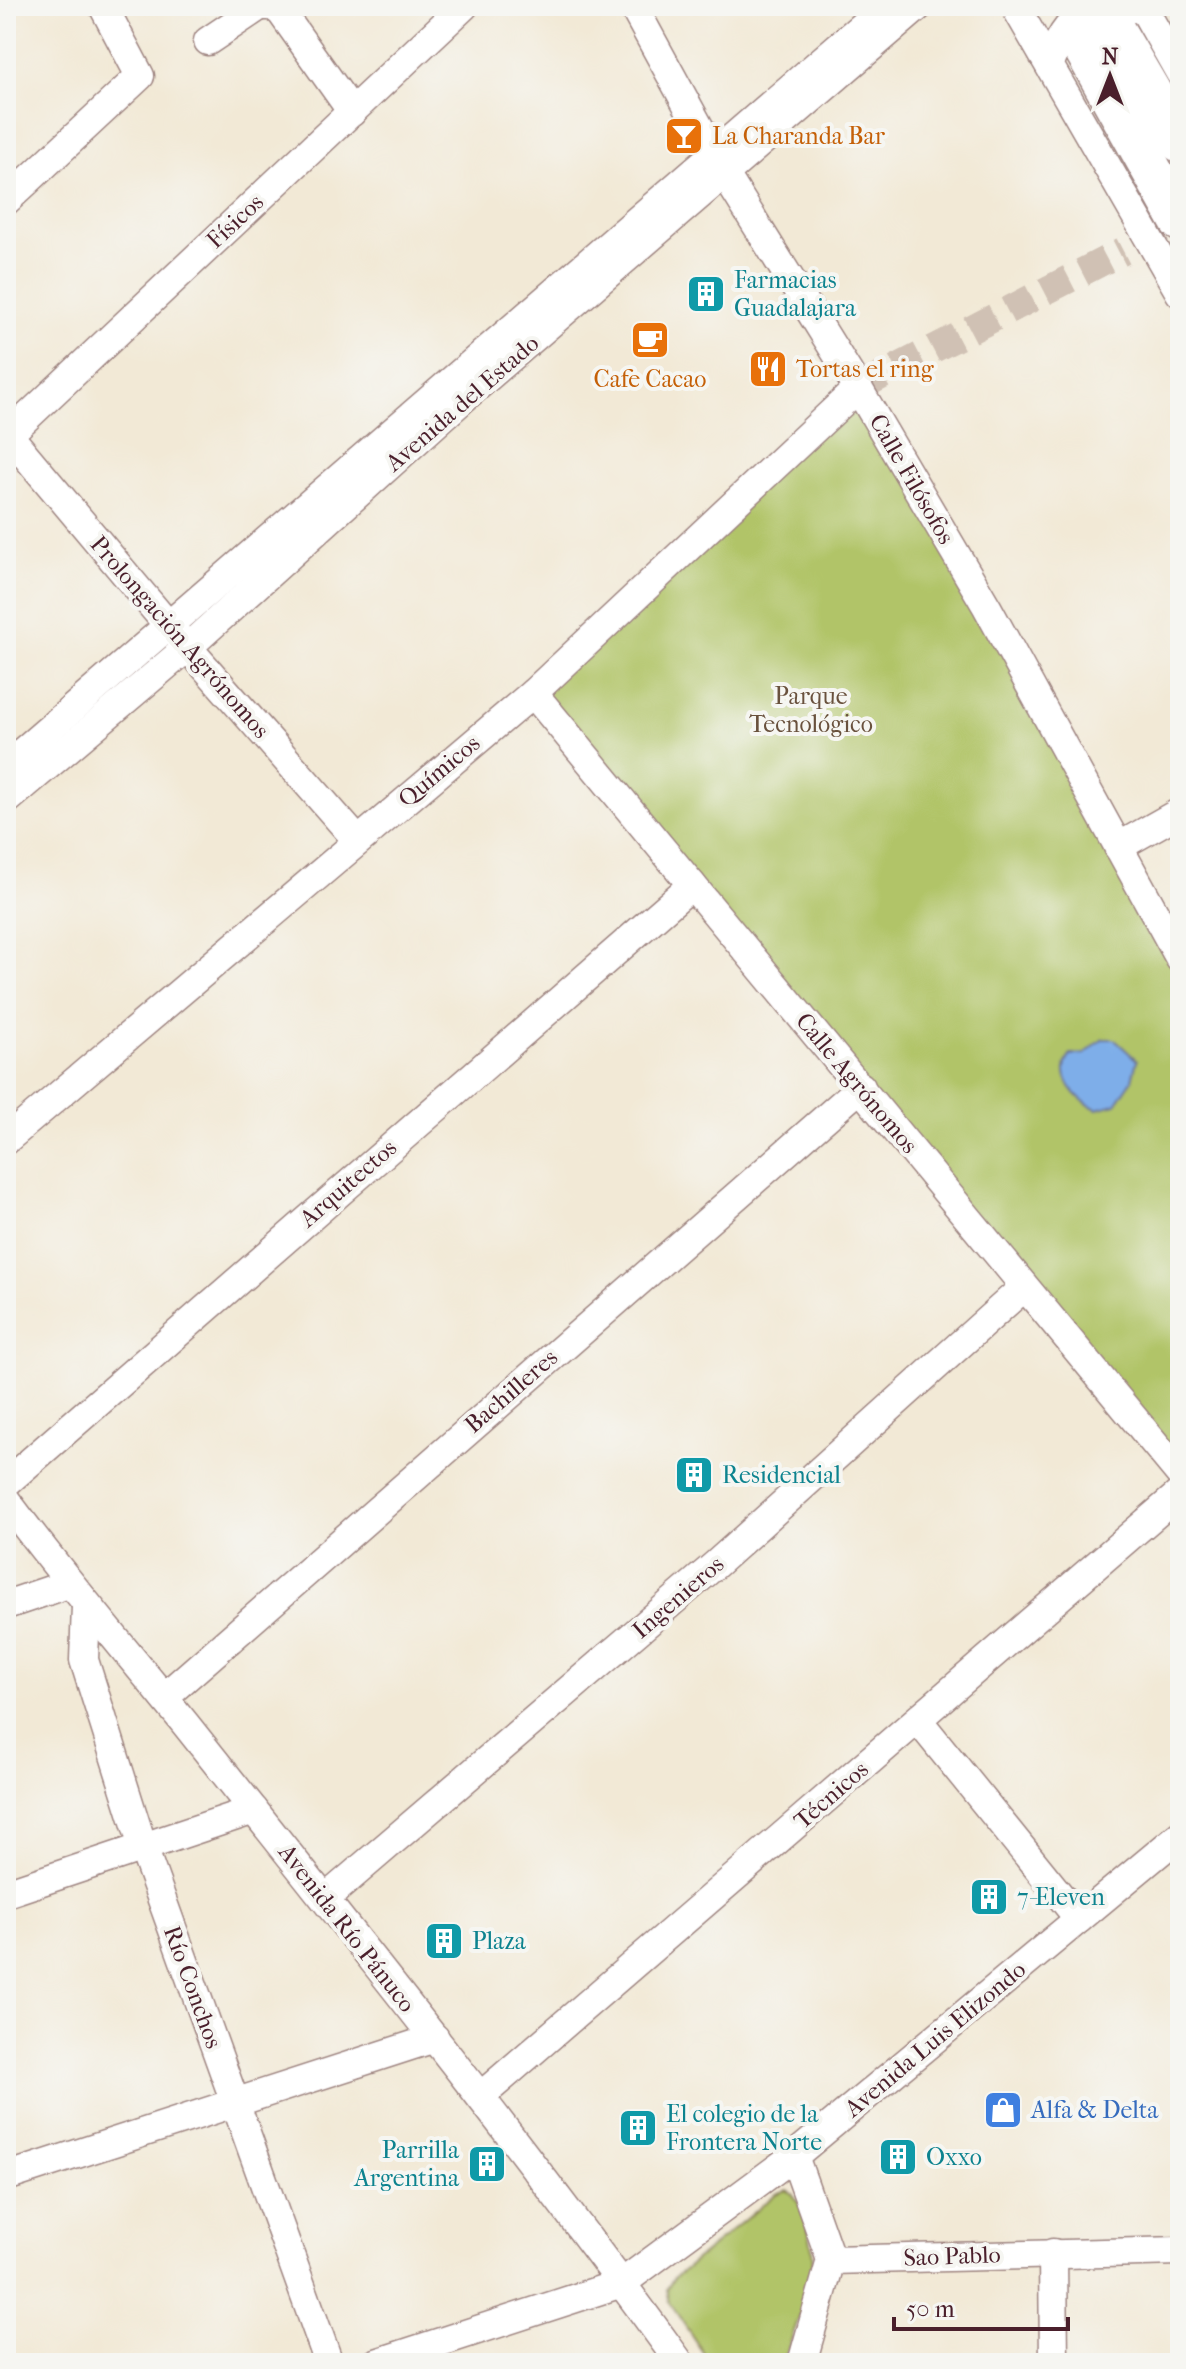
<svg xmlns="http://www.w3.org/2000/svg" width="1186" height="2369" viewBox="0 0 1186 2369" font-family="'IM FELL French Canon',serif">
<rect width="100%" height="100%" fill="#f6f6f2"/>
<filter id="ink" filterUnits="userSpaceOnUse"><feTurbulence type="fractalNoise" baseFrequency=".0125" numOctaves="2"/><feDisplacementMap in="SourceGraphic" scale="16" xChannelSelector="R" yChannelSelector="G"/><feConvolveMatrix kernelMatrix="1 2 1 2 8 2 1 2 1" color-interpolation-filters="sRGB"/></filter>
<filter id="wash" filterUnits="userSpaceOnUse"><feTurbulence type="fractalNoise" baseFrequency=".006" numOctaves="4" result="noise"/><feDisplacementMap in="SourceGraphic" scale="32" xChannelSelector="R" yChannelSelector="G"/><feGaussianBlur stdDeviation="1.8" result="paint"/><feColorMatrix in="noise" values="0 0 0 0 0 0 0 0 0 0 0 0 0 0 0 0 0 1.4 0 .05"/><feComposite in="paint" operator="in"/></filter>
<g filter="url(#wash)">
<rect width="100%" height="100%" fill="#f2e9d6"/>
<g fill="#b1c467" stroke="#7e7249" stroke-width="2">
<path d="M858 388 1180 958V1469L533 693Z"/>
<path d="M787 2190C797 2196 799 2204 803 2215 828 2277 799 2304 784 2363H710L670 2303 667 2289 673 2279 776 2194Z"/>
</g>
<path fill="#7eaee9" stroke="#64668a" stroke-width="2" d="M1103 1039H1114L1137 1060 1132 1080 1116 1104 1097 1109C1077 1101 1054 1075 1071 1055L1085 1054Z"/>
</g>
<g filter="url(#ink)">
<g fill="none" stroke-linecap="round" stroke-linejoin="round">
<path stroke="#d0c1b4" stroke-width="28" stroke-dasharray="28 14" stroke-linecap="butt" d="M858 388 1123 251"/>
<g stroke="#9e8480" stroke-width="31">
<g id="minor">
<path d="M262 6H273L281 12 352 112"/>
<path d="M633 6 726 176 858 388 987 607 1180 959"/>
<path d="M1015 6 1180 293"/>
<path d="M1142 6 1180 73"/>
<path d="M208 41 260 6"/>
<path d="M1053 56C1069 9 1097 4 1144 9"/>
<path d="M6 201 140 76 103 6"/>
<path d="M6 432 168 625 357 840"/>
<path d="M6 437 464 6"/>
<path d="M533 693 1180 1474"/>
<path d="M6 766 885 6"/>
<path d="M6 801 188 647 464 398 919 6"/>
<path d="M1118 847 1180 812"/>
<path d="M6 1140 533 693 858 388"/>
<path d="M6 1483 692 885"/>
<path d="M6 1500C65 1580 129 1654 191 1731 357 1940 524 2147 680 2363"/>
<path d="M6 1605 68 1584"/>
<path d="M86 1606 84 1660 143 1847 329 2363"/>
<path d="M164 1697 861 1087"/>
<path d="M918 1720 1079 1919"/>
<path d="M6 1893 254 1810"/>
<path d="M325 1899 715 1565 1023 1288"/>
<path d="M481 2096 1180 1493"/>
<path d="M794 2156 831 2260"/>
<path d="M6 2177 435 2038"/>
<path d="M1053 2253 1054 2363"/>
<path d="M831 2260 1180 2251"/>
<path d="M376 2363 622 2283 794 2156 1180 1835"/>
<path d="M802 2363 831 2260"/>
</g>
</g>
<g stroke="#9e8480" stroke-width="43">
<g id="highway">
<path d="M1111 24 1180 142"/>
<path d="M1079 40 1180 221"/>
</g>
</g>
<use href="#minor" stroke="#fff" stroke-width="28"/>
<use href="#highway" stroke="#fff" stroke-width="40"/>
</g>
</g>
<defs>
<g id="bar-square" transform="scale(2)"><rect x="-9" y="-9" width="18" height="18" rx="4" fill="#e8710a" stroke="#f6f6f2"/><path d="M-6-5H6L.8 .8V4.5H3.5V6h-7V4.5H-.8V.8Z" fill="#fff"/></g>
<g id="building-square" transform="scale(2)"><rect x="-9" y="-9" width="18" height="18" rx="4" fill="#0f9aa8" stroke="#f6f6f2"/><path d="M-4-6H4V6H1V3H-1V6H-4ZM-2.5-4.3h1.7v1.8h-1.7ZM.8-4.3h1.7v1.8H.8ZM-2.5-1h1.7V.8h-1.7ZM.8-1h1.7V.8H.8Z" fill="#fff"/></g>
<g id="cafe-square" transform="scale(2)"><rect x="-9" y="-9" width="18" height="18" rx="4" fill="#e8710a" stroke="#f6f6f2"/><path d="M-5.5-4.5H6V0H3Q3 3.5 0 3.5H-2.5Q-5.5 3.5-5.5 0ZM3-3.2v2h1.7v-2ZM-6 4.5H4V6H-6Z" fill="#fff"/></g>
<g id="restaurant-square" transform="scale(2)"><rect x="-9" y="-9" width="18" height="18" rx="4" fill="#e8710a" stroke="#f6f6f2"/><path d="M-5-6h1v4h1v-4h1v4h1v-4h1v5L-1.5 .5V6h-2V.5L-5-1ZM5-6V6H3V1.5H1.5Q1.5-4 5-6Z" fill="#fff"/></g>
<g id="shop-square" transform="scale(2)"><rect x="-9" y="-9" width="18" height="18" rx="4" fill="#3f7fe0" stroke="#f6f6f2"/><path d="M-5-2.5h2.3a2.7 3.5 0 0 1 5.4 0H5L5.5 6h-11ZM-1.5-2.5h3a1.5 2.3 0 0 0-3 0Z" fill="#fff"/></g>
</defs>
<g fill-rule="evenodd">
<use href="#bar-square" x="684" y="136"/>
<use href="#building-square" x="706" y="294"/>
<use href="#cafe-square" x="650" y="340"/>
<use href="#restaurant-square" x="768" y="369"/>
<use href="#building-square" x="694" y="1475"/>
<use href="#building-square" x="989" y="1897"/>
<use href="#building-square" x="444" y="1941"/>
<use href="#shop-square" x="1003" y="2110"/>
<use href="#building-square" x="638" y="2128"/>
<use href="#building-square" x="898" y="2157"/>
<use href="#building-square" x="487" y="2164"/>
</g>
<g text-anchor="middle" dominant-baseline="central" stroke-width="8" stroke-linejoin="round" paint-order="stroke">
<g font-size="24" fill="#c56008" stroke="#f6f6f2" text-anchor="start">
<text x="712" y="136">La Charanda Bar</text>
<text x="796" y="369">Tortas el ring</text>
<text x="650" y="379" text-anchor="middle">Cafe Cacao</text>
</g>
<g font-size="24" fill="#4a1f2b" stroke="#f6f6f2">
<text transform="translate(235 221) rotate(-43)">Físicos</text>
<text transform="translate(462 403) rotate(-41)">Avenida del Estado</text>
<text transform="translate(912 479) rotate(60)">Calle Filósofos</text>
<text transform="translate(180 637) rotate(49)">Prolongación Agrónomos</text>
<text transform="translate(439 771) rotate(-40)">Químicos</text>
<text transform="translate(857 1083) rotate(50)">Calle Agrónomos</text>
<text transform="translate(348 1183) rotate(-41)">Arquitectos</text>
<text transform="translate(511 1391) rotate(-41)">Bachilleres</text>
<text transform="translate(678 1597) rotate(-41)">Ingenieros</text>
<text transform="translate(831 1795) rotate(-41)">Técnicos</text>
<text transform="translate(347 1928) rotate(52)">Avenida Río Pánuco</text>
<text transform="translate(193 1987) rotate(70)">Río Conchos</text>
<text transform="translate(935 2039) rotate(-40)">Avenida Luis Elizondo</text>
<text transform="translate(952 2256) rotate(-2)">Sao Pablo</text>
</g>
<g font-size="24" fill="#0d838f" stroke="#f6f6f2" text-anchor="start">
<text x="734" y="280">Farmacias<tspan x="734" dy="28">Guadalajara</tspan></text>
<text x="722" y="1475">Residencial</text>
<text x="1017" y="1897">7-Eleven</text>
<text x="472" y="1941">Plaza</text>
<text x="666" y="2114">El colegio de la<tspan x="666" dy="28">Frontera Norte</tspan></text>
<text x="459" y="2150" text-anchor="end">Parrilla<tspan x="459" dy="28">Argentina</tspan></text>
<text x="926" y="2157">Oxxo</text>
</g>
<g font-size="24" fill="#69513d" stroke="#f6f6f2">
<text x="811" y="696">Parque<tspan x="811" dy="28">Tecnológico</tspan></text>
</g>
<g font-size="24" fill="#366cbe" stroke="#f6f6f2" text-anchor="start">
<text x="1031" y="2110">Alfa &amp; Delta</text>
</g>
</g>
<rect width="1186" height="2369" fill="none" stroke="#f6f6f2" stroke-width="32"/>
<g transform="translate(1110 76)" stroke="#f6f6f2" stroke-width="6" paint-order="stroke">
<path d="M0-6L14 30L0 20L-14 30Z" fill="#4a1f2b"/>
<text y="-12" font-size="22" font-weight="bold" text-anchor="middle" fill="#4a1f2b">N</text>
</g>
<path d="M894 2317v12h174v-12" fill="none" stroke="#4a1f2b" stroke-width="4"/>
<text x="906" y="2317" font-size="24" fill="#4a1f2b" stroke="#f6f6f2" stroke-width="6" paint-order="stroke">50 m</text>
</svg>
